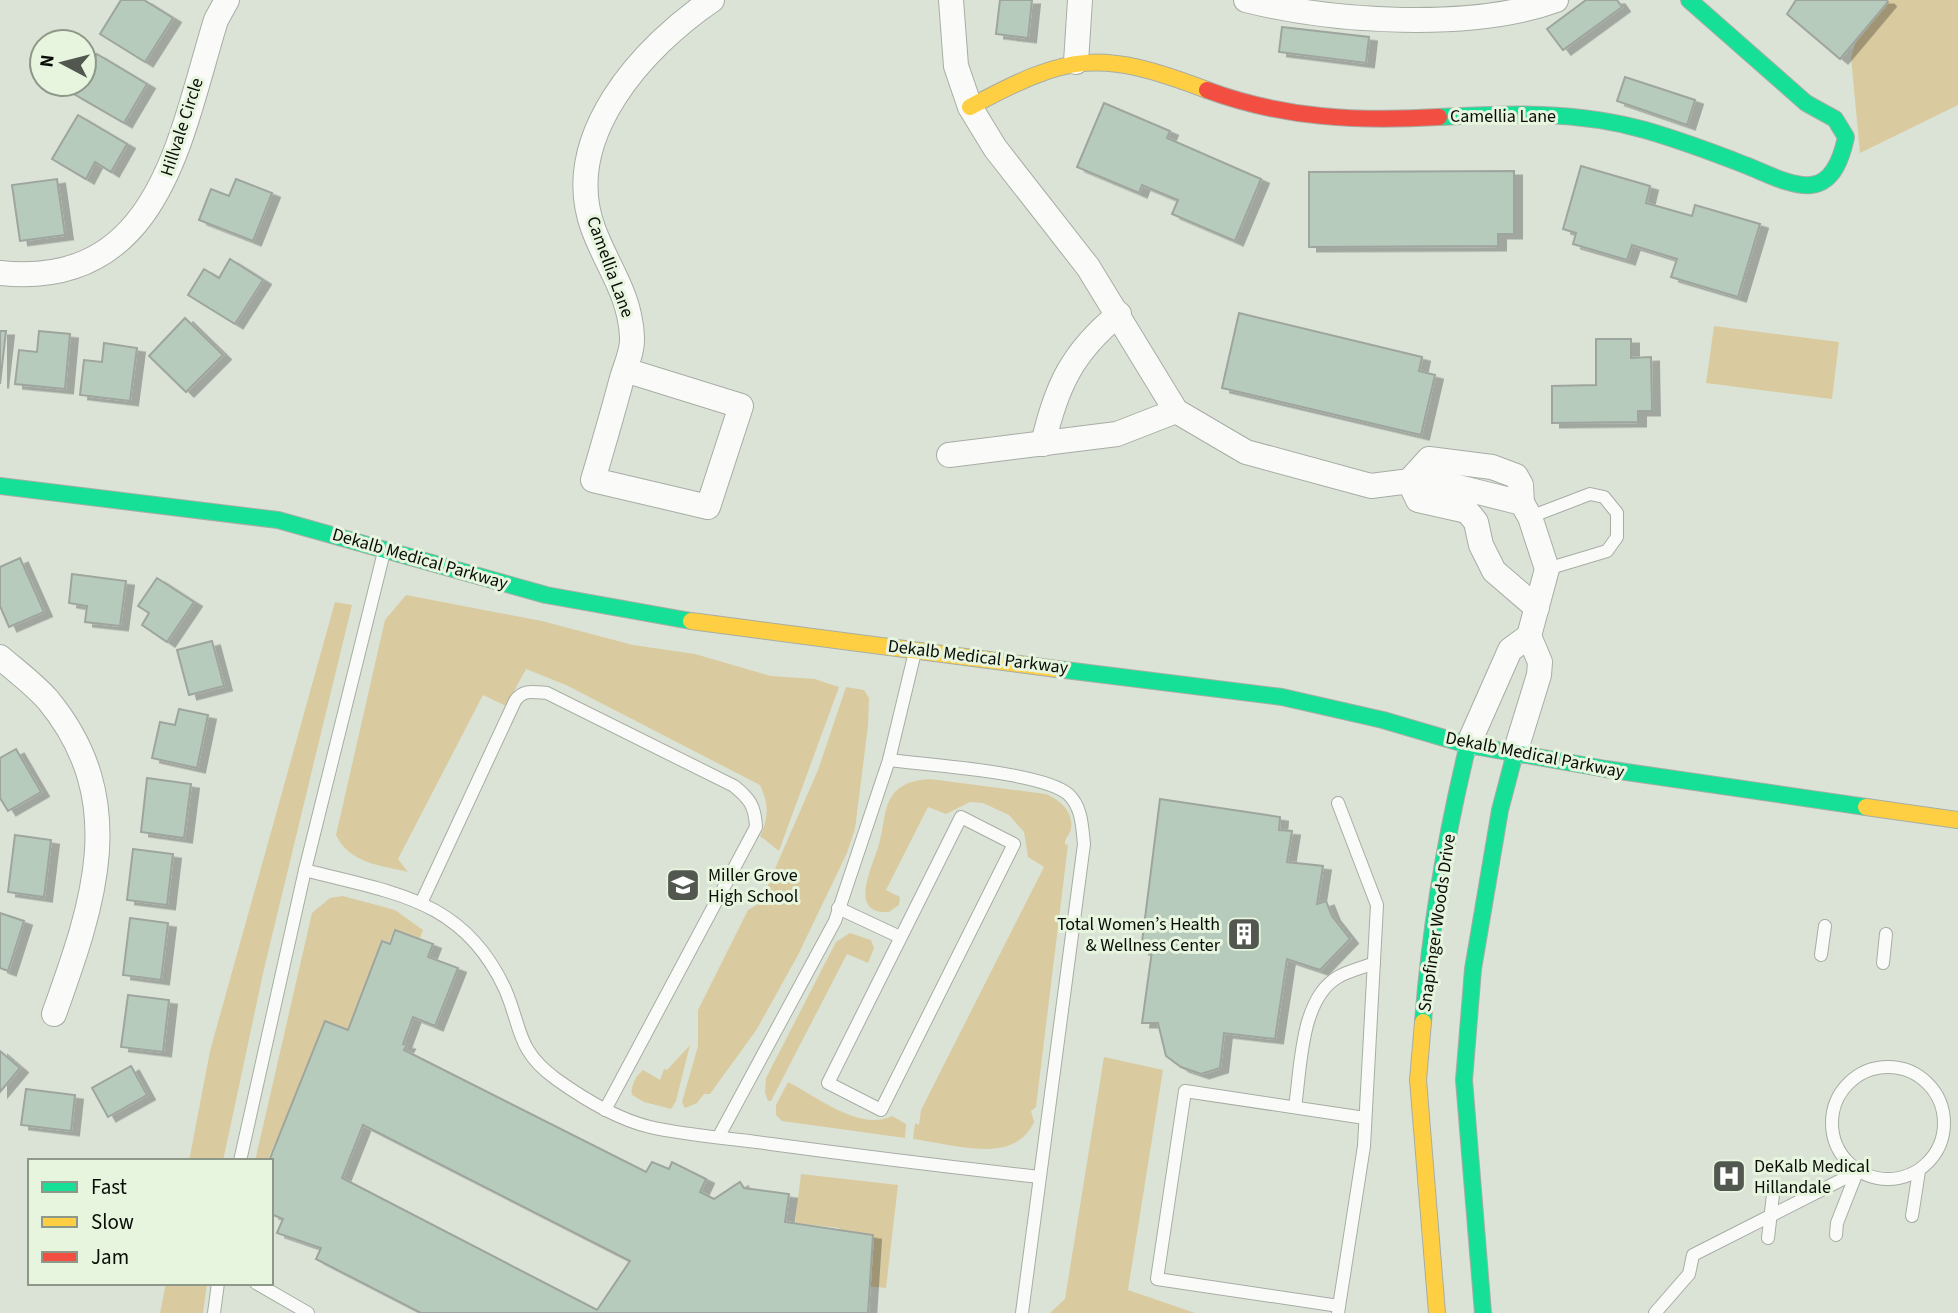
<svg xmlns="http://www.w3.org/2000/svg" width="1958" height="1313" viewBox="0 0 1958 1313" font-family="'Source Sans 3',sans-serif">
<defs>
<filter id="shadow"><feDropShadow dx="8" dy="4.5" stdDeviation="0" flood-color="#0004"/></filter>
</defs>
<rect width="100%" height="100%" fill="#dbe3d7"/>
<g fill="#d9cb9f">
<path d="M1868 0H1958V105L1860 153 1851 58Z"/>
<path d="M1714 326 1839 342 1832 399 1706 383Z"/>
<path d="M406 595 542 621 633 645 695 654 771 676 815 679 839 687 779 851 760 836C769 817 769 805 760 785L566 685 526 669 506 706 483 695 398 859 408 872C380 865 350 864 336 835L385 620Z"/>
<path d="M335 602 352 605 264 969 223 1161H189L210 1051Z"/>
<path d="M846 687 864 690 869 698 868 726 855 829 847 853 798 955 757 1029 710 1094H704L697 1103 685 1108 682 1102 698 1046V1010L748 910 760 903 818 770Z"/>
<path d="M930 779 1046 794C1060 800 1074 812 1071 829 1070 835 1065 837 1065 844L1068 845 1036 1107 1031 1111 1034 1122C1014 1166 954 1144 913 1139L915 1123 919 1125 921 1110 1044 867 1028 857 1024 832 1009 815 983 803 970 802 946 814 928 807 886 890 900 897 899 905 889 912C846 915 874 864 879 844 884 828 883 805 895 792 905 782 916 780 930 779Z"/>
<path d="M343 896 395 910 423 930 420 938 394 929 389 942 382 940 348 1030 328 1022 267 1161H255L312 913 330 898Z"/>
<path d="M850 933 871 940 874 948 868 963 847 954 771 1101H768L765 1093 766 1078 836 942Z"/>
<path d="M690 1045 676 1101 671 1109 644 1102 632 1095C630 1087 636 1075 643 1070L660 1080 664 1069 667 1070Z"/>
<path d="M1104 1057 1163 1070 1128 1290 1195 1313H1050L1065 1299Z"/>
<path d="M788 1082C816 1096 860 1132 892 1116L906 1124 905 1138 782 1121 776 1115V1105Z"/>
<path d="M801 1174 898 1185 886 1288 867 1286 839 1228 795 1223Z"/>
<path d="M166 1283H207L203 1313H160Z"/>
</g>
<g fill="#b7cbbd" stroke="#9ea59e" stroke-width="2" fill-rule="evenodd" filter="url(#shadow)">
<path d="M121 0H144L173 18 145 62 100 34Z"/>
<path d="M1000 0H1032L1028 38 996 34Z"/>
<path d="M1586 0H1617L1622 7 1563 50 1547 29Z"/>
<path d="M1796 0H1886L1888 2 1840 59 1787 14Z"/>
<path d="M1282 27 1369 37 1366 63 1279 52Z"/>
<path d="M97 54 147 84 124 123 74 94 79 84H84V76Z"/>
<path d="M1625 77 1695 100 1687 125 1617 101Z"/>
<path d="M1104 103 1170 131 1167 138 1261 179 1235 241 1172 214 1178 200 1142 185 1139 193 1077 167Z"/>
<path d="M78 115 127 144 111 172 95 162 86 179 52 159Z"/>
<path d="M1581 166 1650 186 1646 203 1692 216 1695 205 1760 224 1738 297 1671 277 1677 259 1632 245 1627 260 1573 244 1576 233 1563 229Z"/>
<path d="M1514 171V234H1498V246L1309 247V172Z"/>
<path d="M57 179 65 235 20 241 12 185Z"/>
<path d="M236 179 272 193 253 241 199 220 211 189 229 196Z"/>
<path d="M230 259 263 280 235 324 188 295 204 269 219 278Z"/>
<path d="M1239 313 1422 357 1419 371 1435 375 1421 435 1222 388Z"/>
<path d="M185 318 223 355 186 392 149 356Z"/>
<path d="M0 331H6L0 384Z"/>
<path d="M39 331 70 334 65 389 15 384 19 350 37 352Z"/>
<path d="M1596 339H1631V358L1651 357 1652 411H1638V422L1552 423V386L1596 385Z"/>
<path d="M104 343 137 348 130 401 80 395 84 360 102 362Z"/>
<path d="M20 558 44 612 9 627 0 606V567Z"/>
<path d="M72 574 126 581 120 626 85 622 87 606 69 603Z"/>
<path d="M157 578 194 602 167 642 142 625 149 613 138 606Z"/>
<path d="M212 641 224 686 189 695 177 650Z"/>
<path d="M179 709 208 715 197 768 152 758 160 722 175 725Z"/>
<path d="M16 749 41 792 8 811 0 798V758Z"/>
<path d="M147 778 191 784 184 838 141 832Z"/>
<path d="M1160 799 1280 817 1279 830 1292 831 1287 862 1323 866 1317 904 1326 901 1332 916 1350 939 1320 970 1287 959 1275 1039 1224 1033 1220 1068 1201 1074 1181 1067 1166 1056 1158 1023H1142L1152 951 1141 950Z"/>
<path d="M15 835 51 840 44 897 8 892Z"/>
<path d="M133 849 173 854 167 905 127 900Z"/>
<path d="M0 913 24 921 8 971 0 968Z"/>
<path d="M130 918 168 923 161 980 123 975Z"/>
<path d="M395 930 433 944 428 957 458 968 435 1026 413 1017 403 1044 407 1045 404 1050 646 1172 652 1162 669 1169 672 1162 706 1179 700 1192 714 1199 740 1182 744 1188 789 1194 785 1222 873 1235 868 1313H421L316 1259 321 1248 277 1233 283 1219 271 1214 269 1161 325 1021 348 1030 382 941 390 944ZM363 1125 630 1261 597 1310 342 1178Z"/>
<path d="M128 995 169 1000 163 1052 121 1047Z"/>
<path d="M0 1051 20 1068 0 1092Z"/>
<path d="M131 1066 147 1095 108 1117 92 1088Z"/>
<path d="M26 1089 75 1095 71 1131 21 1125Z"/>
</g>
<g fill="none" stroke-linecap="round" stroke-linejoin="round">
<g stroke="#a7ada4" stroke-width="14">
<g id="lane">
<path d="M1530 517 1590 494 1604 497 1617 513V537L1607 551 1547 569"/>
<path d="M889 760C927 765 1042 772 1068 794 1082 807 1082 826 1084 844L1022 1313"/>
<path d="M961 817 1014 844 881 1110 828 1083Z"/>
<path d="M305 870C392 893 463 898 505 989 522 1028 516 1050 556 1079 584 1099 616 1119 650 1127 689 1136 731 1138 771 1144 860 1156 950 1167 1039 1177"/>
<path d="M422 901 515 701C523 689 534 692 547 693L734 786C750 799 755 806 756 827L605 1110"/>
<path d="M838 908 900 937"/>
<path d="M1821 955 1825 926"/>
<path d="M1883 963 1886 934"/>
<circle cx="1888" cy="1123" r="56"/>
<path d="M1295 1107C1301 1068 1300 999 1338 977 1348 971 1362 968 1374 963"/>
<path d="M719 1136 835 921 889 760 915 652"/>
<path d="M240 1161 305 870 384 552"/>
<path d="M1912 1216 1919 1171"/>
<path d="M1836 1235 1837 1223 1857 1172"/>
<path d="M1768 1238 1774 1186"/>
<path d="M256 1283 308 1313"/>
<path d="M1339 1306 1157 1279 1185 1091 1365 1118"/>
<path d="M214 1313 218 1283"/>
<path d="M1338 1313 1364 1146 1377 905 1338 803"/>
<path d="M1655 1313 1689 1274 1693 1255 1857 1172"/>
</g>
</g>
<g stroke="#a7ada4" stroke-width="26">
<g id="street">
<path d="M951 0 956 66 970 107 995 148 1088 267 1176 411 1246 452 1371 486 1426 479 1522 503 1530 517 1547 569 1529 636 1510 650 1468 745"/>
<path d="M1246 0C1332 22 1472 31 1556 0"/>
<path d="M1076 62 1080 0"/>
<path d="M0 273C160 290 180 136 216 20L227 0"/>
<path d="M625 370 741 406 708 507 593 480C603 446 613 412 622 378 626 365 633 350 632 337 630 293 607 267 593 228 560 137 643 47 712 0"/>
<path d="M1043 444C1056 387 1072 352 1119 314"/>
<path d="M949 455 1117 434 1176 411"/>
<path d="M1409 481 1418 500 1467 511 1476 522 1481 545 1494 571 1537 608"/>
<path d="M1409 481 1429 459 1492 467 1516 476 1521 485 1522 503"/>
<path d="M0 657C15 670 34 684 48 700 131 801 93 905 54 1014"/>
<path d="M1515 753 1539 675 1540 662 1529 636"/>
</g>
</g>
<g stroke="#a7ada4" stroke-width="18">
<g id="fast">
<path d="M1439 117C1509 113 1577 111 1645 130 1679 140 1712 152 1745 165 1764 172 1790 187 1811 185 1834 183 1842 156 1846 137L1835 119 1806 103 1689 0"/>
<path d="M0 486 278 520 546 595 691 621"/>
<path d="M1057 669 1282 697 1383 720 1468 745 1606 769 1866 807"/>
<path d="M1423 1022C1430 929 1446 835 1468 745"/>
<path d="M1483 1313 1464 1080 1473 969 1500 810 1515 753"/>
</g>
</g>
<g stroke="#a7ada4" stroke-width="18">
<g id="slow">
<path d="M970 107C1070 53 1099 49 1207 90"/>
<path d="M691 621 1057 669"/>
<path d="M1866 807 1958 820"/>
<path d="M1423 1022 1418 1080 1437 1313"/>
</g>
</g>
<g stroke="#a7ada4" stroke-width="18">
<path id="jam" d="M1207 90C1282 118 1359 122 1439 117"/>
</g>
<use href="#lane" stroke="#fafbf9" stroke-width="12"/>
<use href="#street" stroke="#fafbf9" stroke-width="24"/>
<use href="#fast" stroke="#16e098" stroke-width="16"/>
<use href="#slow" stroke="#ffcf43" stroke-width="16"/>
<use href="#jam" stroke="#f24e42" stroke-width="16"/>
</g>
<defs>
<g id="school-square" transform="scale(1.75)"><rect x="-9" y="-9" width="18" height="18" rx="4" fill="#52584f" stroke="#e7f5df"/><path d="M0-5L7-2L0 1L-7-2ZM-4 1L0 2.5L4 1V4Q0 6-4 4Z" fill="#fff"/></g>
<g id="building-square" transform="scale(1.75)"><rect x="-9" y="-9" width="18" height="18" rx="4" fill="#52584f" stroke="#e7f5df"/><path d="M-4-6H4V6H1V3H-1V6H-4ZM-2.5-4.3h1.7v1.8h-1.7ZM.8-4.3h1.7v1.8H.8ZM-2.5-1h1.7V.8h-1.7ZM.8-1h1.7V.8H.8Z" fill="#fff"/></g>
<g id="hospital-square" transform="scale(1.75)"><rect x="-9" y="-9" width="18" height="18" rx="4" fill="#52584f" stroke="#e7f5df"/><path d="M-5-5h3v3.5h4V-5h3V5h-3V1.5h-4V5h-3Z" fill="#fff"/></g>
</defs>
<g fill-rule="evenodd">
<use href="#school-square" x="683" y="885"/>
<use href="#building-square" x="1244" y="934"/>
<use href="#hospital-square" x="1729" y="1176"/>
</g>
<g text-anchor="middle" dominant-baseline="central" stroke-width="6" stroke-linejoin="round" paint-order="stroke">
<g font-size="18" fill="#090d06" stroke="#e7f5df">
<text x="1503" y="116">Camellia Lane</text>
<text transform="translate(182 127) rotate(-72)">Hillvale Circle</text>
<text transform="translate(610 267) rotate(70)">Camellia Lane</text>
<text transform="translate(420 559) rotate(16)">Dekalb Medical Parkway</text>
<text transform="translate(978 657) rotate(7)">Dekalb Medical Parkway</text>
<text transform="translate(1535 755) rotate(11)">Dekalb Medical Parkway</text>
<text transform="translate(1437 923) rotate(-82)">Snapfinger Woods Drive</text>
</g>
<g font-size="18" fill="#090d06" stroke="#e7f5df" text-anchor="start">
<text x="708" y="875">Miller Grove<tspan x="708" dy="21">High School</tspan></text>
<text x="1220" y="924" text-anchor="end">Total Women’s Health<tspan x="1220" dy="21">&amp; Wellness Center</tspan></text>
<text x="1754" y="1166">DeKalb Medical<tspan x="1754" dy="21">Hillandale</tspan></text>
</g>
</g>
<rect x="28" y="1159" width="245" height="126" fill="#e7f5df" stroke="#8e9888" stroke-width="2"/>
<rect x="42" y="1182" width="35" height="10" fill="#16e098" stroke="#8e9888" stroke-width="2"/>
<text x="91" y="1194" font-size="21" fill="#090d06">Fast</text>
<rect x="42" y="1217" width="35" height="10" fill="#ffcf43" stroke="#8e9888" stroke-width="2"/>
<text x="91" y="1229" font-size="21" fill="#090d06">Slow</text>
<rect x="42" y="1252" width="35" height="10" fill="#f24e42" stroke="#8e9888" stroke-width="2"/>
<text x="91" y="1264" font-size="21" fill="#090d06">Jam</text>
<g transform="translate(63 63) rotate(277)"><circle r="33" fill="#e7f5df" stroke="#8e9888" stroke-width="2"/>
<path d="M0-5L12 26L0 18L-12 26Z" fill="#52584f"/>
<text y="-10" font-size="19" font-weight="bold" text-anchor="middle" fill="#090d06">N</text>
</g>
</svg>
